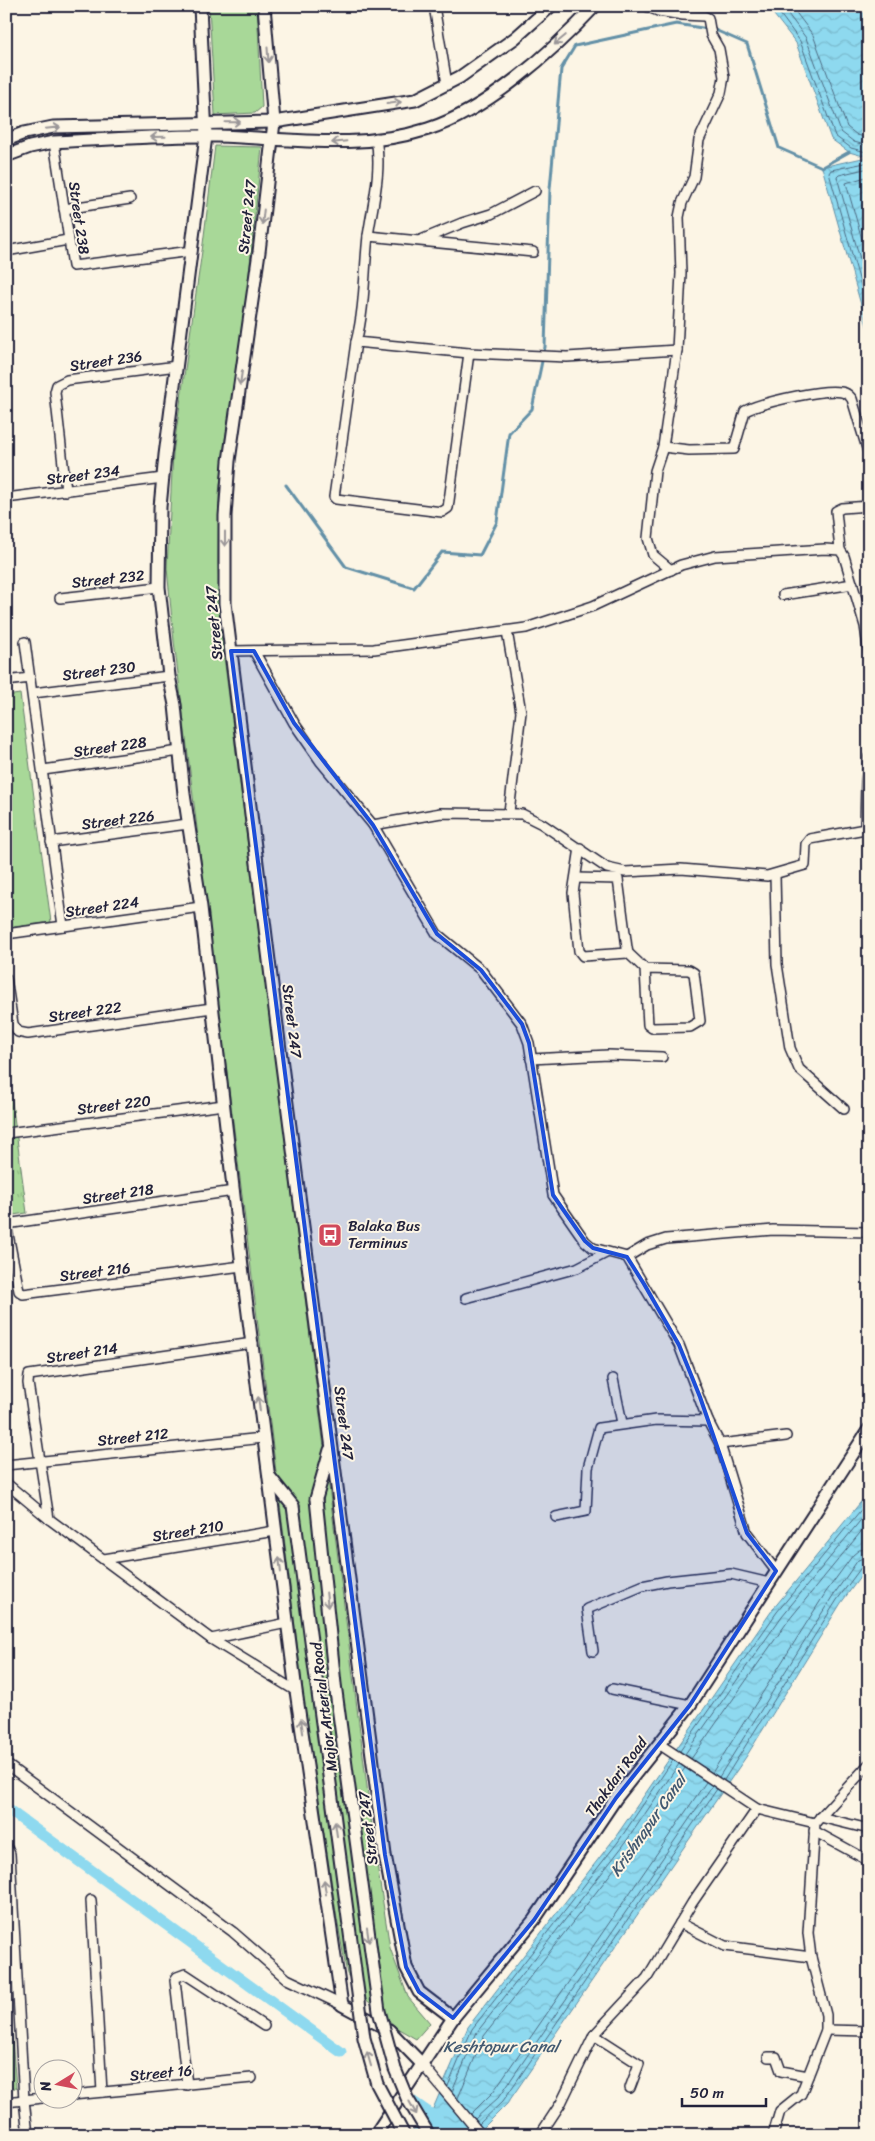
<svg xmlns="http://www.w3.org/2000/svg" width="875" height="2141" viewBox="0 0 875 2141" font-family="Sriracha,sans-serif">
<defs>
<pattern id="park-tufts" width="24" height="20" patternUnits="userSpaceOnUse" patternTransform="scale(1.25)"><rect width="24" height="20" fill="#a8d898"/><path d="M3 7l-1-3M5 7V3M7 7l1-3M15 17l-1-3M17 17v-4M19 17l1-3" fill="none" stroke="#90b984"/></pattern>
<pattern id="water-waves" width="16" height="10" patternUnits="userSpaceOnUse" patternTransform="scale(1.25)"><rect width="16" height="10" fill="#8ed9ef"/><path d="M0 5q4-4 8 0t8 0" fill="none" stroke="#7abace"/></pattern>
</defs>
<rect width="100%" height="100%" fill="#fcf5e5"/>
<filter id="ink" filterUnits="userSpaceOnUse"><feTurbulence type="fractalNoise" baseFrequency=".02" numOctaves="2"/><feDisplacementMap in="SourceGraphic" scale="10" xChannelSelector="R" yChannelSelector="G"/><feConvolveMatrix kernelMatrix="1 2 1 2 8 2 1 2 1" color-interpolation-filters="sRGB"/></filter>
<g filter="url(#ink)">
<g fill="#a8d898" stroke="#657d6a">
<path d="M209 6H257L262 107 255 113 215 115Z"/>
<path d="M215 146 262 147 246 303 225 440 219 493 218 563 221 633 376 1858 390 1948 408 1997 430 2023 416 2039 397 2028 359 1993 347 1974 337 1919 305 1708 174 641 167 568 173 453 203 244Z"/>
<path d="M20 694 51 922 6 928V696Z"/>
</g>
<g fill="url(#park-tufts)" stroke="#657d6a">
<path d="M6 1057 27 1213 6 1216Z"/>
<path d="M6 1965 16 2088 6 2089Z"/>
</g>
<g fill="url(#water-waves)" stroke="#6390a7">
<path d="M767 6H869V333L822 167 867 157 849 152 831 139 796 43Z"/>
<path d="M869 1492V1565L841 1603 746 1757 507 2104 476 2135H406L429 2118 468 2027 614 1839 773 1609Z"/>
</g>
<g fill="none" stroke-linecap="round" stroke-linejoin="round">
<g stroke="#4d6b83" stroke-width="1">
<path d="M774 6 800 41 835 136 851 148 866 152 869 156"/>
<path d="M782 6 806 38 841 132 854 142 869 146"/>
<path d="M791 6 813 35 847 127 857 135 869 138"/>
<path d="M869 158 865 163 831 170 829 173 869 314"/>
<path d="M869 168 839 175 837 177 869 291"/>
<path d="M869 176 846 183 869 264"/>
<path d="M680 1751 777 1612 869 1500"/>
<path d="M685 1754 782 1616 869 1510"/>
<path d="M691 1759 788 1621 869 1522"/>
<path d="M712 1773 826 1592 853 1555 859 1550 869 1549"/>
<path d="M719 1777 832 1597 858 1560 869 1556"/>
<path d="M724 1780 837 1600 863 1565 869 1563"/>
<path d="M448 2086 472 2029 618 1842 673 1760"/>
<path d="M452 2092 477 2032 623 1846 679 1764"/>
<path d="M458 2098 484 2036 629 1850 685 1768"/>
<path d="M471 2114 493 2092 706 1782"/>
<path d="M475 2119 499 2097 712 1786"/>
<path d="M479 2124 503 2101 717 1789"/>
</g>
<path stroke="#6390a7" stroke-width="3" d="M286 485 346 567 414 588 442 552 480 555 497 522 509 433 532 409 545 347 550 189 561 69 575 46 676 24 715 30 747 44 779 148 822 167 849 152"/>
<g stroke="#8ed9ef" stroke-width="11">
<path d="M6 1808 341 2052"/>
<path d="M412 2101 438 2119"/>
</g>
<g stroke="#22223b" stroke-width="12">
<g id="minor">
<path d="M110 6H122"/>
<path d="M434 6 447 84"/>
<path d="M646 6 658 11 683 15 704 16 708 18 711 35 719 49 724 77 721 93 699 140 694 177 682 203 679 217 681 273 677 350 663 447 655 471 648 538 653 555 671 570"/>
<path d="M376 138C382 172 373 202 368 236 364 272 365 308 356 342L334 497 336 499 442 512 448 508 469 353"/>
<path d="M54 142 73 266 192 251"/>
<path d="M64 209 130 199"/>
<path d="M368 236 533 252"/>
<path d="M421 240 462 223 491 214 535 191"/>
<path d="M6 251 68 240"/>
<path d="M356 342 469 353 567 357 677 350"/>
<path d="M663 447 689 450 734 449 745 411C761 403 832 385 847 394 848 394 852 399 852 399L869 455"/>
<path d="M66 491 55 392 57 385 67 380 177 366"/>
<path d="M6 498 163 478"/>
<path d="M840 550 836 511 842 508 869 506"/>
<path d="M783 595 853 584"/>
<path d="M60 598 159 587"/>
<path d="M507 631 521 712 509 812"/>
<path d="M25 642 63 926"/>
<path d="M231 651 374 649 526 628 593 606 681 565 715 556 825 549 840 550 844 556 865 626 869 655"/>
<path d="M254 651 294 723 321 762 373 825 437 934 481 970 522 1024 529 1043 553 1195 585 1241 593 1248 627 1257 679 1345 708 1421 720 1444 747 1533 776 1571"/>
<path d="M6 681 30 678"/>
<path d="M33 693 169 676"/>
<path d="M43 770 180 751"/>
<path d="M373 825 441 813 522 814 542 824 607 868 625 872 681 869 767 876 805 865 806 844 810 839 865 829 866 782 869 757"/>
<path d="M51 842 188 824"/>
<path d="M580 848 573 893 579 951 583 956 628 953"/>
<path d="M775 875 777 964 790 1048 799 1069 844 1109"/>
<path d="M576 878 618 879 627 948 628 953 645 969 689 970 694 973 700 1021 690 1027 652 1028 648 1025 645 969"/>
<path d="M6 934 201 907"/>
<path d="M6 978 13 1024 18 1032 28 1034 212 1008"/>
<path d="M531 1059 608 1055 662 1057"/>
<path d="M7 1133 224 1105"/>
<path d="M6 1224 19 1291 23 1294 242 1266"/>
<path d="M6 1224 234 1191"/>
<path d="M627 1257 647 1245 666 1239 773 1230 869 1232"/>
<path d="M466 1298 577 1268 606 1253"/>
<path d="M613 1379 622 1423"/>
<path d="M720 1444 786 1436"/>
<path d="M6 1465 263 1438"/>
<path d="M6 1483 49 1519 211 1639 296 1691"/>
<path d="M556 1517 586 1511 588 1468 599 1428 656 1420 708 1421"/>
<path d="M49 1519 28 1383 29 1375 253 1343"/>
<path d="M104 1559 275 1531"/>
<path d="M211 1639 287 1623"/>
<path d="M593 1651 587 1609 642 1586 667 1581 731 1574 769 1583"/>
<path d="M612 1689 690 1705"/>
<path d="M659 1744 757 1809 815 1823"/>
<path d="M6 1764 233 1932 287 1979 342 2005"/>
<path d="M820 1817 869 1829"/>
<path d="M814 1831 869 1861"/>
<path d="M6 1846 10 1854 24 2100 28 2135"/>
<path d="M91 1900 102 2092"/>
<path d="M680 1923 725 1946 811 1957"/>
<path d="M826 2030 869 2031"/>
<path d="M594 2035 639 2064 630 2088"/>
<path d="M768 2057H776L781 2071 808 2076"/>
<path d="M421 2063 481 2135"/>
<path d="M187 2085 175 1980 177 1977 185 1974 264 2026"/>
<path d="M72 2095 252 2078"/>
<path d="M6 2102 42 2098"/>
<path d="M540 2135 561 2103 594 2035 647 1978 692 1903 757 1809"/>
<path d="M773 2135 780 2111 801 2094 826 2030V2015L811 1957 808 1933 815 1823 869 1764"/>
</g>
</g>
<g stroke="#22223b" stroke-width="15">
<g id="tertiary">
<path d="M200 6 206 136 165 455 160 507 159 587 169 676 175 705 184 794 201 907 242 1266 296 1691 342 2005 389 2030 421 2063"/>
<path d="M264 6 274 122 259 252 229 461 225 516V603L280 1050 385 1855 406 1967 419 1992 453 2018"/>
<path d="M6 140 24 133 53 127 274 122 415 100 460 77 515 38 551 6"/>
<path d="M6 156 30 147 54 142C109 139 163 135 217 136 287 138 360 151 428 129 487 110 553 51 595 6"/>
<path d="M269 1476 293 1506"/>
<path d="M316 1499 330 1450"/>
<path d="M375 2135 453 2018 534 1920 616 1798 690 1705 869 1429"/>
</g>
</g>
<use href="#minor" stroke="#fcf5e5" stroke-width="9"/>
<use href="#tertiary" stroke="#fcf5e5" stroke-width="11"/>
<g stroke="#22223b" stroke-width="15" stroke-linecap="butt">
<g id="tertiary-bridge">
<path d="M316 1499 335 1684 379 2011 395 2069 407 2098 429 2135"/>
<path d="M293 1506 364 2038 377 2084 404 2135"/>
</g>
</g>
<use href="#tertiary-bridge" stroke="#fcf5e5" stroke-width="11"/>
</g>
<defs><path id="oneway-shaft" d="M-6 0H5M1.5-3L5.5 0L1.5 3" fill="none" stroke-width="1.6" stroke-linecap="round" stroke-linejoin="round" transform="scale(1.25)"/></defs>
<g stroke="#9a9698">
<use href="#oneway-shaft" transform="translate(560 40) rotate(140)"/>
<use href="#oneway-shaft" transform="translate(268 55) rotate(86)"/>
<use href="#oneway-shaft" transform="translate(394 103) rotate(-8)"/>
<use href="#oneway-shaft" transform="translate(233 122) rotate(-1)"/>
<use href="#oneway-shaft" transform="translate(53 128) rotate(-6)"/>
<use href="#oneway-shaft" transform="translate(158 137) rotate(179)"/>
<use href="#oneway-shaft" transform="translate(339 142) rotate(174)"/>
<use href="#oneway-shaft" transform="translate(263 217) rotate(96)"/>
<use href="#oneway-shaft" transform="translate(241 378) rotate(98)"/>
<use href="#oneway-shaft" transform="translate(225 539) rotate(90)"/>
<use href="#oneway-shaft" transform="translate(259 1404) rotate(-97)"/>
<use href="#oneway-shaft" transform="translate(280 1565) rotate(-97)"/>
<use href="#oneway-shaft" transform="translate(327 1600) rotate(84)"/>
<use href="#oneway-shaft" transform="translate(302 1726) rotate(-99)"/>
<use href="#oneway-shaft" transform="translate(336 1829) rotate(-98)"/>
<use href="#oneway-shaft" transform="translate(325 1887) rotate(-98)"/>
<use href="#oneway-shaft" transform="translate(368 1935) rotate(82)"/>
<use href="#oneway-shaft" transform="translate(369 2059) rotate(-106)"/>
<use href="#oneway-shaft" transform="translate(413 2108) rotate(61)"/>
</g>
</g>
<path fill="#1d4ed8" fill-opacity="0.2" stroke="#1d4ed8" stroke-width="4" stroke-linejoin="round" d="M231 651H254L294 723 373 825 437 934 481 970 522 1024 529 1043 553 1195 585 1241 593 1248 627 1257 644 1284 679 1345 700 1397 747 1533 776 1571 690 1705 616 1798 534 1920 453 2018 419 1992 406 1967 385 1855Z"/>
<defs>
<g id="bus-square" transform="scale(1.25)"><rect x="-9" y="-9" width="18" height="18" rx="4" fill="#d1495b" stroke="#fcf5e5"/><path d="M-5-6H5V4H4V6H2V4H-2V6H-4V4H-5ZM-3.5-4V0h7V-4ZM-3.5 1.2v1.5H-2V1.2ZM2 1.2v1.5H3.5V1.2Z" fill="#fff"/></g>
</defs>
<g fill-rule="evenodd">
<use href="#bus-square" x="330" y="1235"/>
</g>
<g text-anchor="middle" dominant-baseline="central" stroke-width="4" stroke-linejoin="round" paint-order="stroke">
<g font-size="15" fill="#22223b" stroke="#fcf5e5">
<text transform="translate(247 217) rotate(-84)">Street 247</text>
<text transform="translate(79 218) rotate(82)">Street 238</text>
<text transform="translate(106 361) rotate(-8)">Street 236</text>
<text transform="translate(83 475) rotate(-7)">Street 234</text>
<text transform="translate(108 579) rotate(-6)">Street 232</text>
<text transform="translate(214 623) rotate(-95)">Street 247</text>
<text transform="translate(99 671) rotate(-7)">Street 230</text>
<text transform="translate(110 747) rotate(-8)">Street 228</text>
<text transform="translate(118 820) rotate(-7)">Street 226</text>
<text transform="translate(102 907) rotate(-8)">Street 224</text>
<text transform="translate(85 1012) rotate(-8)">Street 222</text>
<text transform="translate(292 1021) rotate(83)">Street 247</text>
<text transform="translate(114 1105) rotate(-7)">Street 220</text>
<text transform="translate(118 1194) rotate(-8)">Street 218</text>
<text transform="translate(95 1272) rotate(-7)">Street 216</text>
<text transform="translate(82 1353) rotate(-8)">Street 214</text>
<text transform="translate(344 1423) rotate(83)">Street 247</text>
<text transform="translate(133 1437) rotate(-6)">Street 212</text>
<text transform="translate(188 1531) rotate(-9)">Street 210</text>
<text transform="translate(324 1707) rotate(-97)">Major Arterial Road</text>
<text transform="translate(616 1777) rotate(-54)">Thakdari Road</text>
<text transform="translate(368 1828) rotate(-97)">Street 247</text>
<text transform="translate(161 2073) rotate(-5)">Street 16</text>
</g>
<g font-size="15" fill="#22223b" stroke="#fcf5e5" text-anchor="start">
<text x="348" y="1226">Balaka Bus<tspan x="348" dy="17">Terminus</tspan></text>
</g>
<g font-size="16" font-style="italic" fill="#425971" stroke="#fcf5e5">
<text transform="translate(648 1825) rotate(-55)">Krishnapur Canal</text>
<text x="501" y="2046">Keshtopur Canal</text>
</g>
</g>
<rect width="875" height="2141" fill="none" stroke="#fcf5e5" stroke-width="25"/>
<rect x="12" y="12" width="850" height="2116" fill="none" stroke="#22223b" stroke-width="2" filter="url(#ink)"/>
<g transform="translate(58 2084) rotate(260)"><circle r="24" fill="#fcf5e5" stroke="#a5a1a1"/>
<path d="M0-4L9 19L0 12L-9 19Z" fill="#d1495b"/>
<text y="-8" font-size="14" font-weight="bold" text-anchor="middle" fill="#22223b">N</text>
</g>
<path d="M682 2098v8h84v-8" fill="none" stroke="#22223b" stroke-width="2.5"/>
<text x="690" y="2098" font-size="15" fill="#22223b" stroke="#fcf5e5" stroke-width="4" paint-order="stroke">50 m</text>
</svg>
